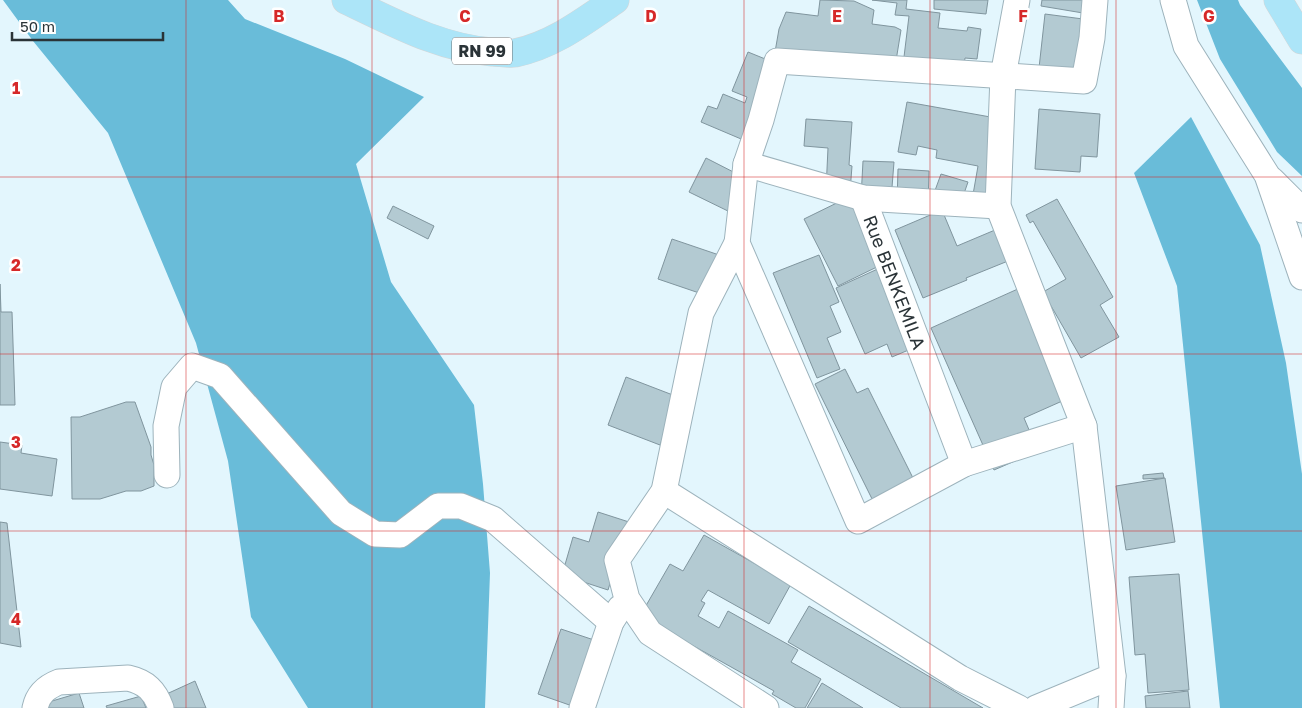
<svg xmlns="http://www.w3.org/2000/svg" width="1302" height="708" viewBox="0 0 1302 708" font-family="'Golos Text',sans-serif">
<rect width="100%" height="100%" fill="#e3f6fd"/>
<g fill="#69bcd9">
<path d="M3 0H228L245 19 345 59 424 97 356 164 391 282 474 405 483 484 490 573 485 708H308L251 617 228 461 196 343 108 133 33 41Z"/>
<path d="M1197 0H1238L1240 5 1302 88V176L1277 152 1220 59Z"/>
<path d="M1191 117 1260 245 1286 363 1302 474V708H1220L1177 286 1134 173Z"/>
</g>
<g fill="#b3cad2" stroke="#80959e">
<path d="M820 0 854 1 874 10 872 24 895 27 901 30 895 67 775 52 779 29 786 12 818 16Z"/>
<path d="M872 0H907L906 9 940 13 938 28 967 31 968 27 981 29 977 59 965 58 963 73 903 65 909 16 895 15 897 3Z"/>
<path d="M934 0H988L986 14 934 9Z"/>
<path d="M1042 0H1091L1089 14 1041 6Z"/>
<path d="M1045 14 1083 19 1077 72 1039 68Z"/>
<path d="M748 52 785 67 760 147 701 122 708 106 717 109 723 94 745 103 747 97 732 91Z"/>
<path d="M907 102 996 118 997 211 971 206 978 166 936 158 937 150 918 146 916 155 898 152Z"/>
<path d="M1039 109 1100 114 1097 157 1081 156 1080 172 1035 169Z"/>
<path d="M806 119 852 122 849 165 852 166 850 192 826 190 828 148 804 146Z"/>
<path d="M706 158 749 180 732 213 689 192Z"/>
<path d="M863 161 894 162 891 200 861 198Z"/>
<path d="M898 169 929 171 928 205 897 203Z"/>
<path d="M941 174 968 182 960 205 933 196Z"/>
<path d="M849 197 883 264 838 286 804 219Z"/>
<path d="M1057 199 1113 297 1100 305 1119 337 1081 358 1043 292 1066 279 1033 221 1030 223 1026 215Z"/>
<path d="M393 206 434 226 428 239 387 218Z"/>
<path d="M942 210 957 246 995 230 1008 261 966 278 967 280 923 298 895 230Z"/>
<path d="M672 239 725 257 711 297 658 279Z"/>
<path d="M819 255 839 302 830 306 841 332 827 338 840 369 817 378 773 273Z"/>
<path d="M882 267 918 346 892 357 887 344 865 354 836 288Z"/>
<path d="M0 284 1 312H12L15 405H0Z"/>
<path d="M1020 288 1069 398 1024 418 1038 451 994 470 931 328Z"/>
<path d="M845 369 857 393 868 388 920 492 879 513 815 384Z"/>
<path d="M626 377 678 397 660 445 608 425Z"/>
<path d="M126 402H135L151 447V455L154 465V486L141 491H126L100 499H72L71 417H80Z"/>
<path d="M0 442 22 445 21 453 57 459 52 496 0 489Z"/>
<path d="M1163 473 1164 478 1143 479V475Z"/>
<path d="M1165 478 1175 542 1126 550 1116 486Z"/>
<path d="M598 512 629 522 608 590 562 575 573 537 589 542Z"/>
<path d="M0 522 7 523 21 647 0 643Z"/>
<path d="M704 535 791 584 769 624 708 590 701 601 705 603 698 616 719 628 728 611 798 650 791 662 821 679 805 708H796L772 694 774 691 640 616 670 564 683 571Z"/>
<path d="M1179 574 1189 690 1148 693 1145 654 1135 655 1129 577Z"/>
<path d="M809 606 983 708H901L788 642Z"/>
<path d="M561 629 594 640 578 708 538 694Z"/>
<path d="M195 681 206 708H164L160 697Z"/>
<path d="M822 683 863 708H807Z"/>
<path d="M1188 691 1190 708H1146L1145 696Z"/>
<path d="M79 693 84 708H43L42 704Z"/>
<path d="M141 696 146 708H107L106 706Z"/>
</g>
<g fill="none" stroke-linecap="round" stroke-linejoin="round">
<g stroke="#9db3bc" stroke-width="27">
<g id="minor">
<path d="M1017 0 1003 76 998 206 1084 426 1113 676 1036 708"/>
<path d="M1173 0 1186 46 1267 175 1302 277"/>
<path d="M746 164 863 198 998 206"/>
<path d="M1272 180 1302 210"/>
<path d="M863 198 964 464"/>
<path d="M737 243 701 313 664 491 617 560 627 599 650 633 766 708"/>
<path d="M1084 426 964 464 858 521 737 243 746 164 761 120 777 61 1084 81 1092 38 1095 0"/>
<path d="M167 475 166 426 174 387 192 366 220 376 341 513 375 534 400 535 438 506H461L493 519 611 622"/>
<path d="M664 491 960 678 1019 708"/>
<path d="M35 708C38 694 46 687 59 682L128 678C146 682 155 691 161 708"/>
<path d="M582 708 611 622 620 608"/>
<path d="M1111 708 1113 676"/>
</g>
</g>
<g stroke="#d4d6d7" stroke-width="29">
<g id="major">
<path d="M346 0C393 22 439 48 492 52 499 52 508 54 515 53 553 45 583 22 615 0"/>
<path d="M1278 0 1302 40"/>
</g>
</g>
<use href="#minor" stroke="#fff" stroke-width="25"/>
<use href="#major" stroke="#ace5f8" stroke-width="28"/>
</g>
<path fill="none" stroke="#d62828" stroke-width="1" stroke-opacity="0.55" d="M186 0V708M372 0V708M558 0V708M744 0V708M930 0V708M1116 0V708M0 177H1302M0 354H1302M0 531H1302"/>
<g text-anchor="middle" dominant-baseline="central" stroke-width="5" stroke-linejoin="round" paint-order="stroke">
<rect fill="#fff" stroke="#6a7073" stroke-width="1" x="452" y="37.5" width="60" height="27" rx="4"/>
<g font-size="16" font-weight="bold" fill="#2a3337">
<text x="482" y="51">RN 99</text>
</g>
<g font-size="18" fill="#2a3337" stroke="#fff">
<text transform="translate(895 282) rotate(69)">Rue BENKEMILA</text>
</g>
</g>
<g font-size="16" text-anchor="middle" font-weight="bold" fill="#d62828" stroke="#fff" stroke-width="5" stroke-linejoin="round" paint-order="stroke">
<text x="279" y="22">B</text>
<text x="465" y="22">C</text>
<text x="651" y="22">D</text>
<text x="837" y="22">E</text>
<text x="1023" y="22">F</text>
<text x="1209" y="22">G</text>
<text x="16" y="94">1</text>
<text x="16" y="271">2</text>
<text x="16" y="448">3</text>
<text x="16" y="625">4</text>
</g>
<path d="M12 32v8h151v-8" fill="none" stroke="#2a3337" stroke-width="2.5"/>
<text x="20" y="32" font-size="15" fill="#2a3337" stroke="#ffffff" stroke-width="4" paint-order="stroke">50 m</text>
</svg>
